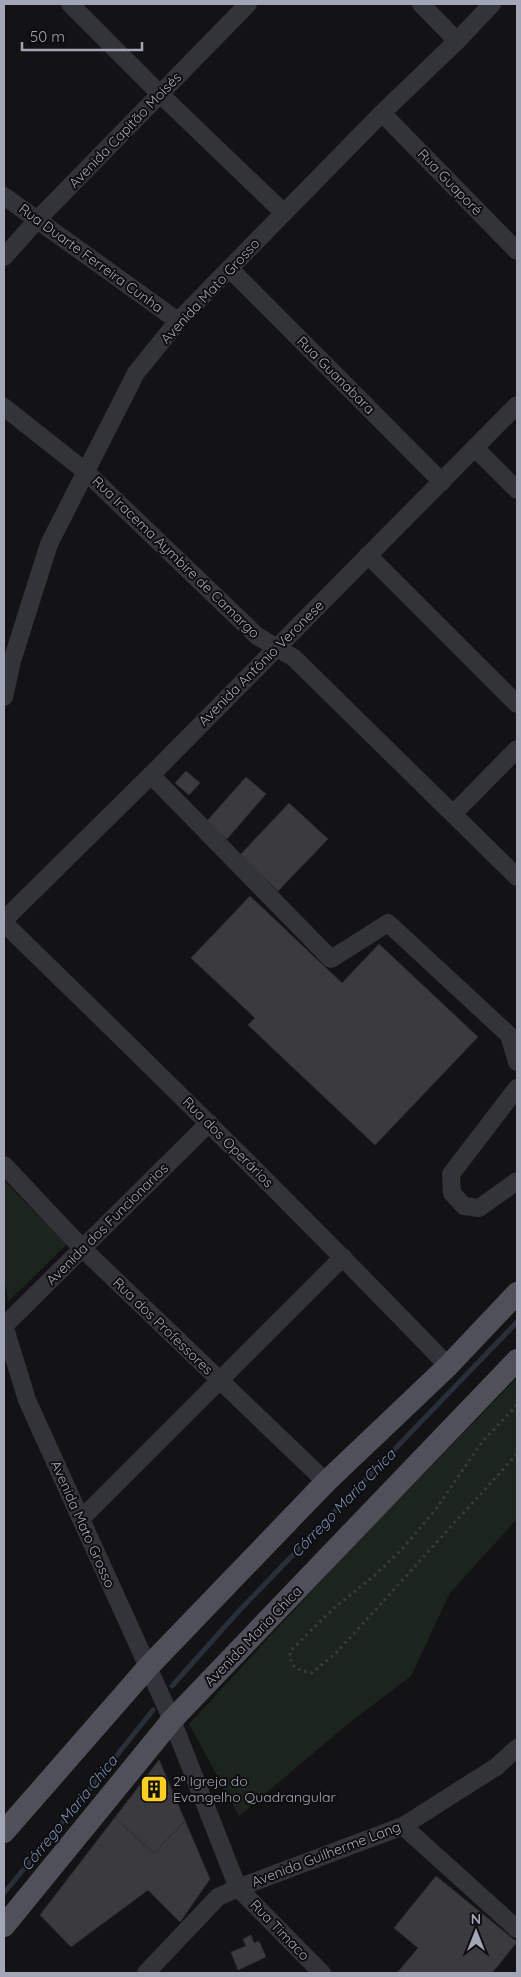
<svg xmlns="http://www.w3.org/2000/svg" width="521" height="1977" viewBox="0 0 521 1977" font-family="Quicksand,sans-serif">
<rect width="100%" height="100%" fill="#131214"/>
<g fill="#1c241e">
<path d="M4 1181 67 1244 8 1302 4 1273Z"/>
<path d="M517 1378V1519L450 1593 411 1676 349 1723 239 1816 189 1724 356 1543Z"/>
</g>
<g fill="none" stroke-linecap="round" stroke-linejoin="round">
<g stroke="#282f39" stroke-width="5">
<path d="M172 1686 237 1613 517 1322"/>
<path d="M4 1893 94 1784 153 1710"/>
</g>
</g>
<g fill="#3a3a3f" stroke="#2d2c30">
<path d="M186 771 200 783 189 795 175 783Z"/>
<path d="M246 777 266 794 227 839 206 822Z"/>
<path d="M289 803 328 839 278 891 240 855Z"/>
<path d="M250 896 342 983 379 944 478 1037 375 1145 248 1025 255 1018 191 958Z"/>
<path d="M159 1760 210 1879 180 1922 148 1890 71 1947 40 1915Z"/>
<path d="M159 1760 185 1821 154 1853 115 1818Z"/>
<path d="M436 1876 517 1942 492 1973H397L418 1948 394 1928Z"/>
<path d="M251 1935 254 1943 259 1941 266 1957 238 1970 231 1952 246 1946 243 1939Z"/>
</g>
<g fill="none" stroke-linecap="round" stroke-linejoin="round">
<path stroke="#393a41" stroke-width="3" stroke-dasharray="2.5 4" stroke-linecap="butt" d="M517 1405 482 1442 436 1509 403 1548 374 1576 334 1608 290 1651C290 1669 296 1669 312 1673L337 1652 517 1454"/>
<g stroke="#33333a" stroke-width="18">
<path d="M70 4 160 94 284 213"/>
<path d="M421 4 457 41"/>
<path d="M382 113 517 251"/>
<path d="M4 196 178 321"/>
<path d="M4 257 38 219 248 4"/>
<path d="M230 269 442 482"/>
<path d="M4 407 85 471 257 636 294 658 517 877"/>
<path d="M475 448 517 490"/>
<path d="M368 555 517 704"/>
<path d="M4 697 12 661 49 544 136 373 178 321 382 113 457 41 492 4"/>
<path d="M151 775 331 959 388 923 509 1035 517 1062"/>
<path d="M453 814 517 749"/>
<path d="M4 920 151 775 517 405"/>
<path d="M4 923C154 1069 303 1215 448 1366"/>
<path d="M517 1088 451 1174 452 1193 464 1206 479 1208 517 1181"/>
<path d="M4 1165 83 1249 326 1482"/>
<path d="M4 1325 27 1400 172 1720 238 1888 322 1973"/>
<path d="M4 1326 209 1123"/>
<path d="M81 1519 343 1257"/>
<path d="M403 1826 517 1929"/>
<path d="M146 1973 218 1897 238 1888 403 1826 496 1767 517 1748"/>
</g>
<g stroke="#4f5059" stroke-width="22">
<path d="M4 1832 148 1667 326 1482 448 1366 517 1293"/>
<path d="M4 1926 172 1720 517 1360"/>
</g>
</g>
<defs>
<g id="building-square" transform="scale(1.4375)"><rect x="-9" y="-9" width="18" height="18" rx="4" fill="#ffd020" stroke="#0e0d0f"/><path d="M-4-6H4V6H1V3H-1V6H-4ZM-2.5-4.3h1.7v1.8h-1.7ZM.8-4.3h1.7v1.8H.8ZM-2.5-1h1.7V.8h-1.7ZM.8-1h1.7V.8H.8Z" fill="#111"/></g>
</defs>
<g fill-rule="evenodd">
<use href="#building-square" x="154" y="1789"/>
</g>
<g text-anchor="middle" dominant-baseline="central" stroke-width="4" stroke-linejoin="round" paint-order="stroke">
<g font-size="14" fill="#a3a6b6" stroke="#0e0d0f">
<text transform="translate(125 130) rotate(-46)">Avenida Capitão Moisés</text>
<text transform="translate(450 182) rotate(46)">Rua Guaporé</text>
<text transform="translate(91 258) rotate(36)">Rua Duarte Ferreira Cunha</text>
<text transform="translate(210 291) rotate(-47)">Avenida Mato Grosso</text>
<text transform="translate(336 375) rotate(45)">Rua Guanabara</text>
<text transform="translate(176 557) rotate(44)">Rua Iracema Aymbire de Camargo</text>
<text transform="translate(261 663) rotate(-45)">Avenida Antônio Veronese</text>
<text transform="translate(228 1142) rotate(45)">Rua dos Operários</text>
<text transform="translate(107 1224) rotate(-45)">Avenida dos Funcionarios</text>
<text transform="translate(163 1326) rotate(44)">Rua dos Professores</text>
<text transform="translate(83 1524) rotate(66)">Avenida Mato Grosso</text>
<text transform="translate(253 1636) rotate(-46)">Avenida Maria Chica</text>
<text transform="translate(326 1854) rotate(-21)">Avenida Guilherme Lang</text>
<text transform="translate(280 1930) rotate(46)">Rua Timaco</text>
</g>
<g font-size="14" fill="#a3a6b6" stroke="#0e0d0f" text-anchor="start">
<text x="173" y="1781">2ª Igreja do<tspan x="173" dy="16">Evangelho Quadrangular</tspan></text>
</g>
<g font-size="15" font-style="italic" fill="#7790b4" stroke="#0e0d0f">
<text transform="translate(343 1503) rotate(-46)">Córrego Maria Chica</text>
<text transform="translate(69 1813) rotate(-51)">Córrego Maria Chica</text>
</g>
</g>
<rect width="521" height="1977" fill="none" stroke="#a3a6b6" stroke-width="10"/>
<g transform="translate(476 1932)" stroke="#0e0d0f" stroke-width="4" paint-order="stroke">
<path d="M0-4L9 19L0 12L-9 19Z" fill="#a3a6b6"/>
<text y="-8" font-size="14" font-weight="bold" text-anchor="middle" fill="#a3a6b6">N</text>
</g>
<path d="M22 42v8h120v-8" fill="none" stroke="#a3a6b6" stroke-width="2.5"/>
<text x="30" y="42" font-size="15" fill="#a3a6b6" stroke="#0e0d0f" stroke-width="4" paint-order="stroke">50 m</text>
</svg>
